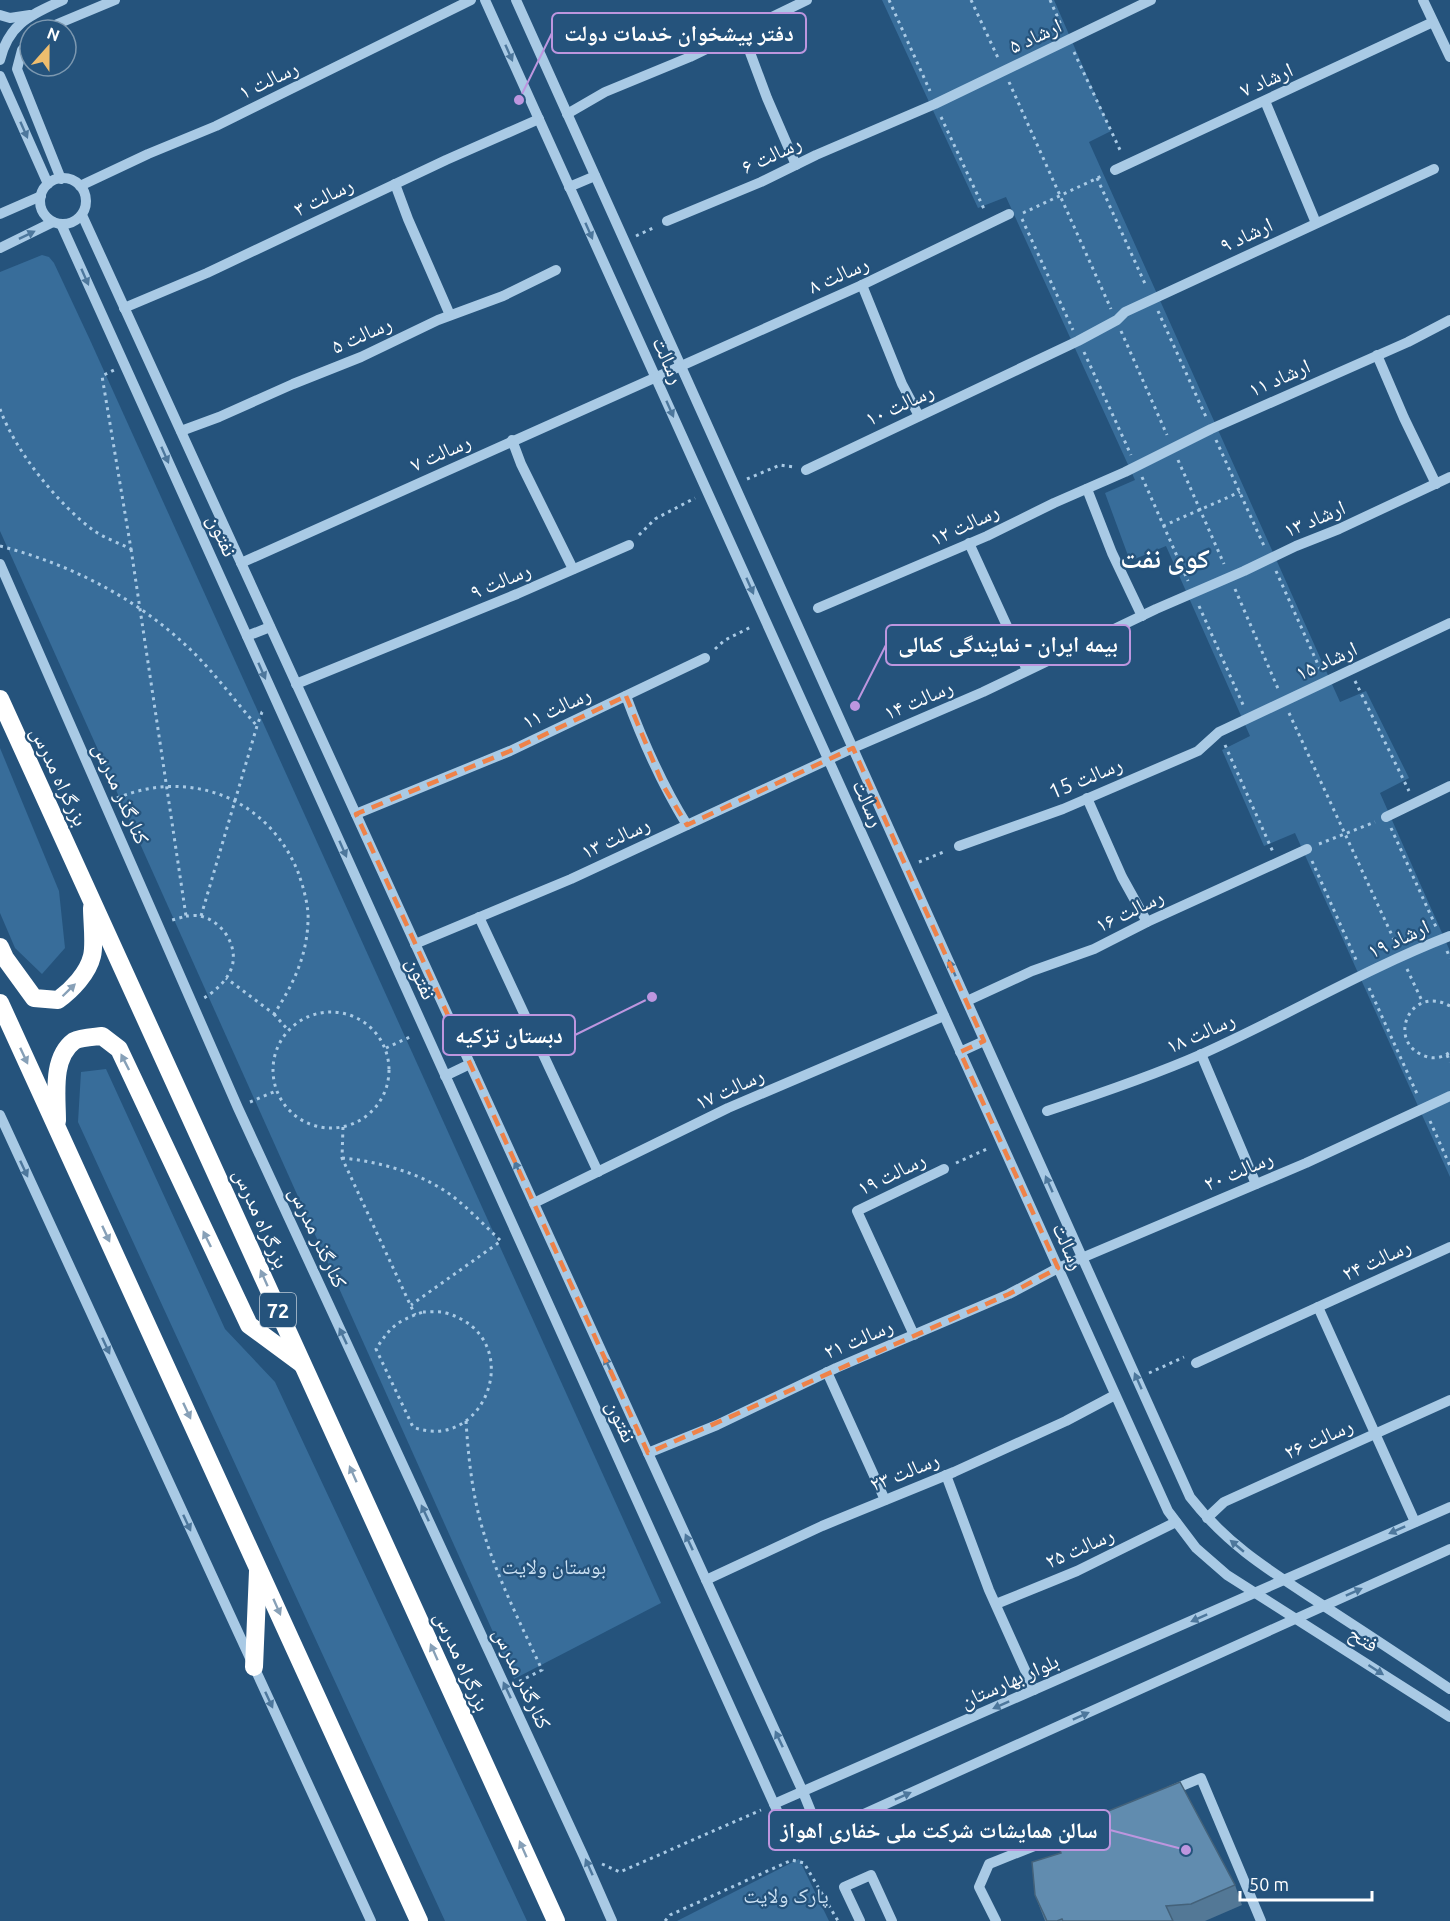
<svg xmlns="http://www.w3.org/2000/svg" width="1450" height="1921" viewBox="0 0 1450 1921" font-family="Ubuntu,'Noto Naskh Arabic',sans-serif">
<rect width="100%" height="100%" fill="#25537c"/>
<g fill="#386d9a">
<path d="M882 0H1054L1111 131 1089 142 1340 702 1366 691 1409 778 1380 793 1450 951V1177L1295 833 1264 846 1222 750 1250 736 1166 546 1130 561 1105 493 1135 480 1006 197 978 208Z"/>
<path d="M42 255 49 257 54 263 90 340 661 1603 514 1679 0 531V272Z"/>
<path d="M0 748 59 891 65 948 42 974 15 948 0 913Z"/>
<path d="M106 1069 225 1329 275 1382 527 1921H445L78 1122 81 1072Z"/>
<path d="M799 1859 829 1921H677Z"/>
</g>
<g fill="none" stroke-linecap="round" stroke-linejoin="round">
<g stroke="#a9cae5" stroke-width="3" stroke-dasharray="3 4.5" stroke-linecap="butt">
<path d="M889 0 930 91"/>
<path d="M971 0 999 60"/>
<path d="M1050 0 1062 27"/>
<path d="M1074 52 1121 152"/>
<path d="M1009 82 1111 309"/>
<path d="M941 117 985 211"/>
<path d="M1097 178 1146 286"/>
<path d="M1023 213 1104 175"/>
<path d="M1022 219 1073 330"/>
<path d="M636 236 655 227"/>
<path d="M1158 311 1206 417"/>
<path d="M1121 331 1167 435"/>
<path d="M1084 352 1131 455"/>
<path d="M0 409C15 451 58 504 93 530 104 538 119 543 131 549L102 376 114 370"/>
<path d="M1216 440 1264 546"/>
<path d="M1178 460 1224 564"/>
<path d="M1142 477 1188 581"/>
<path d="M747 479 780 465 794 467"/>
<path d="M1163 526 1240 492"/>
<path d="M639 535 655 519 695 498"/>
<path d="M0 546C73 565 140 600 194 653 216 675 236 702 257 726"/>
<path d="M131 549 186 916 169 921"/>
<path d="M1276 571 1320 669"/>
<path d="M1235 589 1279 691"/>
<path d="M1199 606 1244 707"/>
<path d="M715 649 725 640 753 626"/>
<path d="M1355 681 1409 791"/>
<path d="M1289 713 1396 944"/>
<path d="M1225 745 1273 852"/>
<path d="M117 798C190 768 268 798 298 872 303 886 309 906 308 921 307 956 293 985 274 1014L226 978"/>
<path d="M1391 828 1437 929"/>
<path d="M1319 844 1375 822"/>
<path d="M1312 861 1357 962"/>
<path d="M919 862 946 851"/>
<path d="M186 916C190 916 196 915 200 916 220 920 236 942 233 962 231 977 216 991 204 998"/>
<path d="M201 916 257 726 262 712 266 710"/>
<path d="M1447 951 1450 958"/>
<path d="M1407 969 1423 1003"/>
<path d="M1369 988 1418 1096"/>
<path d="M1450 1006C1409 983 1384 1045 1428 1057 1435 1059 1444 1057 1450 1052"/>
<circle cx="331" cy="1070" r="58"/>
<path d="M274 1014 288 1030"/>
<path d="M386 1048 412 1036"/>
<path d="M1447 1055 1450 1062"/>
<path d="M250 1102 276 1091"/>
<path d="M1430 1121 1450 1166"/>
<path d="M343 1127 342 1158 415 1315"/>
<path d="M342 1158C382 1162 425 1174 456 1199 472 1212 486 1227 501 1241L411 1305"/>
<path d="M956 1163 989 1148"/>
<path d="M423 1312C430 1312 439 1311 446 1313 529 1337 486 1455 413 1427L376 1349C391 1326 397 1321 423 1312Z"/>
<path d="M1149 1373 1184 1357"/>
<path d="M466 1421C468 1452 471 1482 478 1512 491 1566 519 1620 542 1670L518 1682"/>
<path d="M602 1864 620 1872 761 1810"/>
<path d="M665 1921 670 1915 792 1860 804 1863 838 1921"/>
</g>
<g stroke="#a9cae5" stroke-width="10">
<path d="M485 0 1168 1511 1196 1548 1227 1575 1450 1717"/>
<path d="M516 0 1190 1497C1229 1547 1272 1572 1324 1606 1366 1633 1408 1661 1450 1689"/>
<path d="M1423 0 1450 57"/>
<path d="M0 15 10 18 30 15"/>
<path d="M43 30 115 0"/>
<path d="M742 31 767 98 796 165"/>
<path d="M30 41 22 50 17 69 61 179"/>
<path d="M0 60C9 23 31 15 63 0"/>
<path d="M0 76 48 184"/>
<path d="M1265 101 1316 223"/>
<path d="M567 114 605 92 690 57 807 0"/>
<path d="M1115 170 1433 22"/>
<circle cx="63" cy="201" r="23"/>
<path d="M395 184 408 219 450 315"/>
<path d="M80 186 148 154 216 126 471 0"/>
<path d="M569 187 595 176"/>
<path d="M0 214 41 196"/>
<path d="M82 215 803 1792 820 1834"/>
<path d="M667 221 761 182 816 155 935 104 1151 0"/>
<path d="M61 224 793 1846 1450 1549"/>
<path d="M0 248 53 222"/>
<path d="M862 285 902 384 919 416"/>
<path d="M124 308 207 273 446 160 539 119"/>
<path d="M1377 355 1404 418 1436 484"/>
<path d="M181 431 219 417 293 384 361 357 438 320 503 296 556 270"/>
<path d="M512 440 521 464 573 569"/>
<path d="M806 470 1078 341 1117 320 1125 312 1434 169"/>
<path d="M1087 489 1112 553 1142 616"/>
<path d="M969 543 1027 670"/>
<path d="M241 563 862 285 1009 214"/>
<path d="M0 564 238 1108 583 1855 612 1921"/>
<path d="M818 608 987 536 1054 503 1125 472 1211 429 1408 342 1450 320"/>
<path d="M247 636 270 627"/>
<path d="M296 684 517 594 629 545"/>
<path d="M626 696C643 742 661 783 687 825"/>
<path d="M1087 798 1122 877 1147 922"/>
<path d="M356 814 510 751 705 658"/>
<path d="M1386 817 1450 786"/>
<path d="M959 846 1063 809 1198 751 1219 732 1450 623"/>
<path d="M479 917 598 1172"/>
<path d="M415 944 571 879 853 748 983 692 1156 609 1244 571 1296 546 1339 529 1450 477"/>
<path d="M967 1001 1032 971 1094 949 1147 922 1307 849"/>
<path d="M960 1052 984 1041"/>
<path d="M1201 1054 1256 1184"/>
<path d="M445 1076 470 1064"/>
<path d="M1047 1111C1099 1094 1152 1076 1202 1054 1285 1017 1365 969 1450 936"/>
<path d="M0 1115 371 1921"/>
<path d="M534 1203 728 1108 944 1016"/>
<path d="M1318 1307 1450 1247"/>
<path d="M914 1335 857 1211 944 1169"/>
<path d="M1196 1363 1318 1307 1415 1522"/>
<path d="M827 1372 885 1500"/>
<path d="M648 1453 717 1425 836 1368 1009 1294 1058 1268 1306 1163 1450 1096"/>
<path d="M946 1475 989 1590 1034 1690"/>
<path d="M1207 1518 1224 1502 1450 1400"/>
<path d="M706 1580 822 1526 954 1472 1066 1421 1115 1395"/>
<path d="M996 1604 1077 1571 1176 1522"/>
<path d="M1170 1791 1201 1778 1261 1921"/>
<path d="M774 1804 1450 1507"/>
<path d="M860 1921 844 1887 871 1875 892 1921"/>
<path d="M996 1921 979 1887 989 1864 1067 1833"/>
</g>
<g stroke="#fff" stroke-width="18">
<path d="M0 699 556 1921"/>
<path d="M0 947 5 958 34 998 58 1000C72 990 88 973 92 956 95 944 92 921 92 908"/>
<path d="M0 1003 419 1921"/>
<path d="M57 1121C57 1096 51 1058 74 1041 81 1037 94 1037 102 1036L119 1049 249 1325 302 1364"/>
<path d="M254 1667 258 1571"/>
</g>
</g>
<path fill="#537896" d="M1235 1885 1242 1905 1205 1921H1045L1035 1895Z"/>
<path fill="#618caf" stroke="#44627a" stroke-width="1.5" d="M1180 1782 1235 1885 1191 1904 1166 1906 1173 1921H1063L1062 1919 1057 1921H1047L1035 1895 1032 1862 1061 1853 1054 1833Z"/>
<defs><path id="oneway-solid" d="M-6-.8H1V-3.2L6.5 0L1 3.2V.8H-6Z" transform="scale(1.5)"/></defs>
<g fill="#4d779c">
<use href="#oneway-solid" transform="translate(509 53) rotate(66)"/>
<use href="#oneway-solid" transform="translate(24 130) rotate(66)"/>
<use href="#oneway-solid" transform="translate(589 231) rotate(66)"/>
<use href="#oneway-solid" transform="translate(27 235) rotate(-26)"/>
<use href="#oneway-solid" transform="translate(85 277) rotate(66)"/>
<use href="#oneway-solid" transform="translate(670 409) rotate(66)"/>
<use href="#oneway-solid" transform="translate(165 455) rotate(66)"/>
<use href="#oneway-solid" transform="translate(750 586) rotate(66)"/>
<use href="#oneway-solid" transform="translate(262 671) rotate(66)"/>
<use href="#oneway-solid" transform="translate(343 849) rotate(66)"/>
<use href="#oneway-solid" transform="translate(952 968) rotate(-114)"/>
<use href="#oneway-solid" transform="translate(24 1169) rotate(65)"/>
<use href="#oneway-solid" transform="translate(518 1169) rotate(-115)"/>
<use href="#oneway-solid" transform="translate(1049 1184) rotate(-114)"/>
<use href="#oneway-solid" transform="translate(343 1336) rotate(-115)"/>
<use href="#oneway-solid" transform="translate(106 1346) rotate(65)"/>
<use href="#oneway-solid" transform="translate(608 1365) rotate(-115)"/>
<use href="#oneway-solid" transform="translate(1138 1381) rotate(-114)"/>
<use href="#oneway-solid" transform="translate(425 1513) rotate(-115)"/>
<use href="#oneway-solid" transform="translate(187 1523) rotate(65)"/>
<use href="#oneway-solid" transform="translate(1397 1530) rotate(156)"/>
<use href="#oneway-solid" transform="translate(689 1542) rotate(-115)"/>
<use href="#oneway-solid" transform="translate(1237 1546) rotate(-140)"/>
<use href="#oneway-solid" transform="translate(1354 1592) rotate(-24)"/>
<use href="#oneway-solid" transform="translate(1199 1618) rotate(156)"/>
<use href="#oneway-solid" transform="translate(1376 1670) rotate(33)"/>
<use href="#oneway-solid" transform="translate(507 1690) rotate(-115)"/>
<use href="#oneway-solid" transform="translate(269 1700) rotate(65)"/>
<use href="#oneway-solid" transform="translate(1001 1705) rotate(156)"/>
<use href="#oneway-solid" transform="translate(1081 1716) rotate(-24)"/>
<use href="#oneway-solid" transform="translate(779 1739) rotate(-115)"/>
<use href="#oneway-solid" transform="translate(903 1796) rotate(-24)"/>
<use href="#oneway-solid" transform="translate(589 1867) rotate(-114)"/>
</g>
<g fill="#87a0b7">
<use href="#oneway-solid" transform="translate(69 990) rotate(-44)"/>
<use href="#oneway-solid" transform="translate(24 1056) rotate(65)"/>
<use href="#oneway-solid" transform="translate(125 1062) rotate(-117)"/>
<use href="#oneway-solid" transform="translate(106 1234) rotate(65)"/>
<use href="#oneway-solid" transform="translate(207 1239) rotate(-116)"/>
<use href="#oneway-solid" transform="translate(264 1278) rotate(-114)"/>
<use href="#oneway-solid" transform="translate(187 1411) rotate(65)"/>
<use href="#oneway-solid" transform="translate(353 1474) rotate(-114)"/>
<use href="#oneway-solid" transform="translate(277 1607) rotate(66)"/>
<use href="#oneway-solid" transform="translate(434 1652) rotate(-114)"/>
<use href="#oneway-solid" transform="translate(523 1849) rotate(-114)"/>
</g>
<path fill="none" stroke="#ee8249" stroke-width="4.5" stroke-dasharray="12 8" stroke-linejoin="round" d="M626 696 664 787 687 825 853 748 984 1041 960 1052 1058 1268 1009 1294 648 1453 356 814 510 751Z"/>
<g text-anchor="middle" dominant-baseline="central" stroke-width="4.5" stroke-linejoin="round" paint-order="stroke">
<rect fill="#25537c" stroke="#becbd8" stroke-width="1.5" x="260" y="1293" width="36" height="34" rx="4.5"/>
<g font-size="20" font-weight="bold" fill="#fff">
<text x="278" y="1310">72</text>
</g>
<g font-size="21" fill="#fff" stroke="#25537c">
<text transform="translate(1035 35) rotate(-25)">ارشاد ۵</text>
<text transform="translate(268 79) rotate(-26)">رسالت ۱</text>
<text transform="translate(1266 79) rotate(-24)">ارشاد ۷</text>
<text transform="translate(771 154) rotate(-25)">رسالت ۶</text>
<text transform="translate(323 196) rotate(-26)">رسالت ۳</text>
<text transform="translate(1246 234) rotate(-25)">ارشاد ۹</text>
<text transform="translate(838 274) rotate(-24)">رسالت ۸</text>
<text transform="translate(361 334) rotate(-24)">رسالت ۵</text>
<text transform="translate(669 360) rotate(66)">رسالت</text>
<text transform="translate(1279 377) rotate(-24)">ارشاد ۱۱</text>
<text transform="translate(899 404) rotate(-25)">رسالت ۱۰</text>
<text transform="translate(440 452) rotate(-24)">رسالت ۷</text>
<text transform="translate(1314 518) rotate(-23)">ارشاد ۱۳</text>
<text transform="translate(964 524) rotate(-25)">رسالت ۱۲</text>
<text transform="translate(223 535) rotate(66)">نفتون</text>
<text transform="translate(500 580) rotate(-23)">رسالت ۹</text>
<text transform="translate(1326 660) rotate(-25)">ارشاد ۱۵</text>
<text transform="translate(918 699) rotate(-23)">رسالت ۱۴</text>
<text transform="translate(556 707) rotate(-25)">رسالت ۱۱</text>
<text transform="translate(60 776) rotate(65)">بزرگراه مدرس</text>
<text transform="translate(1085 777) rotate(-23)">رسالت 15</text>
<text transform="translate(122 793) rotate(66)">کنارگذر مدرس</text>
<text transform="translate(869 803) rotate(66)">رسالت</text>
<text transform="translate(615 837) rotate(-25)">رسالت ۱۳</text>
<text transform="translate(1129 910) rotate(-26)">رسالت ۱۶</text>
<text transform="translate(1398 938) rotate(-25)">ارشاد ۱۹</text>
<text transform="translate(422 978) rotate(66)">نفتون</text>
<text transform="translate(1200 1032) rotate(-24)">رسالت ۱۸</text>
<text transform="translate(729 1088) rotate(-25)">رسالت ۱۷</text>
<text transform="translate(1238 1170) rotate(-23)">رسالت ٢٠</text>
<text transform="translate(891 1173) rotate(-26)">رسالت ۱۹</text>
<text transform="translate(262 1218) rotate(66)">بزرگراه مدرس</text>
<text transform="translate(319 1237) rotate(65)">کنارگذر مدرس</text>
<text transform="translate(1069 1246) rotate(66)">رسالت</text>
<text transform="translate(1376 1259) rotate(-25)">رسالت ۲۴</text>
<text transform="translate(858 1338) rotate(-23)">رسالت ۲۱</text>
<text transform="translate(622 1421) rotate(66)">نفتون</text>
<text transform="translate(1318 1438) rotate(-24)">رسالت ۲۶</text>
<text transform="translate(904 1471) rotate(-22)">رسالت ۲۳</text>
<text transform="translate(1079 1547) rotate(-24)">رسالت ۲۵</text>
<text transform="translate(1364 1638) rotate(33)">فتح</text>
<text transform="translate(463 1661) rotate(66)">بزرگراه مدرس</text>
<text transform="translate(523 1678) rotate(65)">کنارگذر مدرس</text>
<text transform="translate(1009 1680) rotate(-24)">بلوار بهارستان</text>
</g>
<g font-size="21" fill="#cce2f4" stroke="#25537c">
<text x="554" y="1566">بوستان ولایت</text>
<text x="786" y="1895">پارک ولایت</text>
</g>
<g font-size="27" font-weight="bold" fill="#fff" stroke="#25537c">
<text x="1165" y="558">کوی نفت</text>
</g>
</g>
<path fill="none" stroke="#bd96df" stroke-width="2" d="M519 100L552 33M855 706L886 645M652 997L575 1035M1186 1850L1110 1830"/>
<g fill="#bd96df" stroke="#25537c" stroke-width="2">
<circle cx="519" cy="100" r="6"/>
<circle cx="855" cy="706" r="6"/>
<circle cx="652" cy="997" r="6"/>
<circle cx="1186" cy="1850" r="6"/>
</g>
<g fill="#25537c" stroke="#bd96df" stroke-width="2">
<rect x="552" y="13" width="254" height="40" rx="6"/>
<rect x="886" y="625" width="244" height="40" rx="6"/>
<rect x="443" y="1015" width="132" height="40" rx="6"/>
<rect x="769" y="1810" width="341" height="40" rx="6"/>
</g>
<g font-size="22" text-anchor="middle" font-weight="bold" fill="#fff">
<text x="679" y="41">دفتر پیشخوان خدمات دولت</text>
<text x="1008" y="652">بیمه ایران - نمایندگى کمالى</text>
<text x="509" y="1043">دبستان تزکیه</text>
<text x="939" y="1838">سالن همایشات شرکت ملی خفاری اهواز</text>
</g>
<g transform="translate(48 48) rotate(21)"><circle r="28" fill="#25537c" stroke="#7c98b0" stroke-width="1.5"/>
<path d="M0-4.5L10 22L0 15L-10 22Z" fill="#eebd6e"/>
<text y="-9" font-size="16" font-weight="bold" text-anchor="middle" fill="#ffffff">N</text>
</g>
<path d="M1240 1891v9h132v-9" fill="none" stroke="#ffffff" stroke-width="3"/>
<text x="1249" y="1891" font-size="18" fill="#ffffff" stroke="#25537c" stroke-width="4.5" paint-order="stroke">50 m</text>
</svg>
